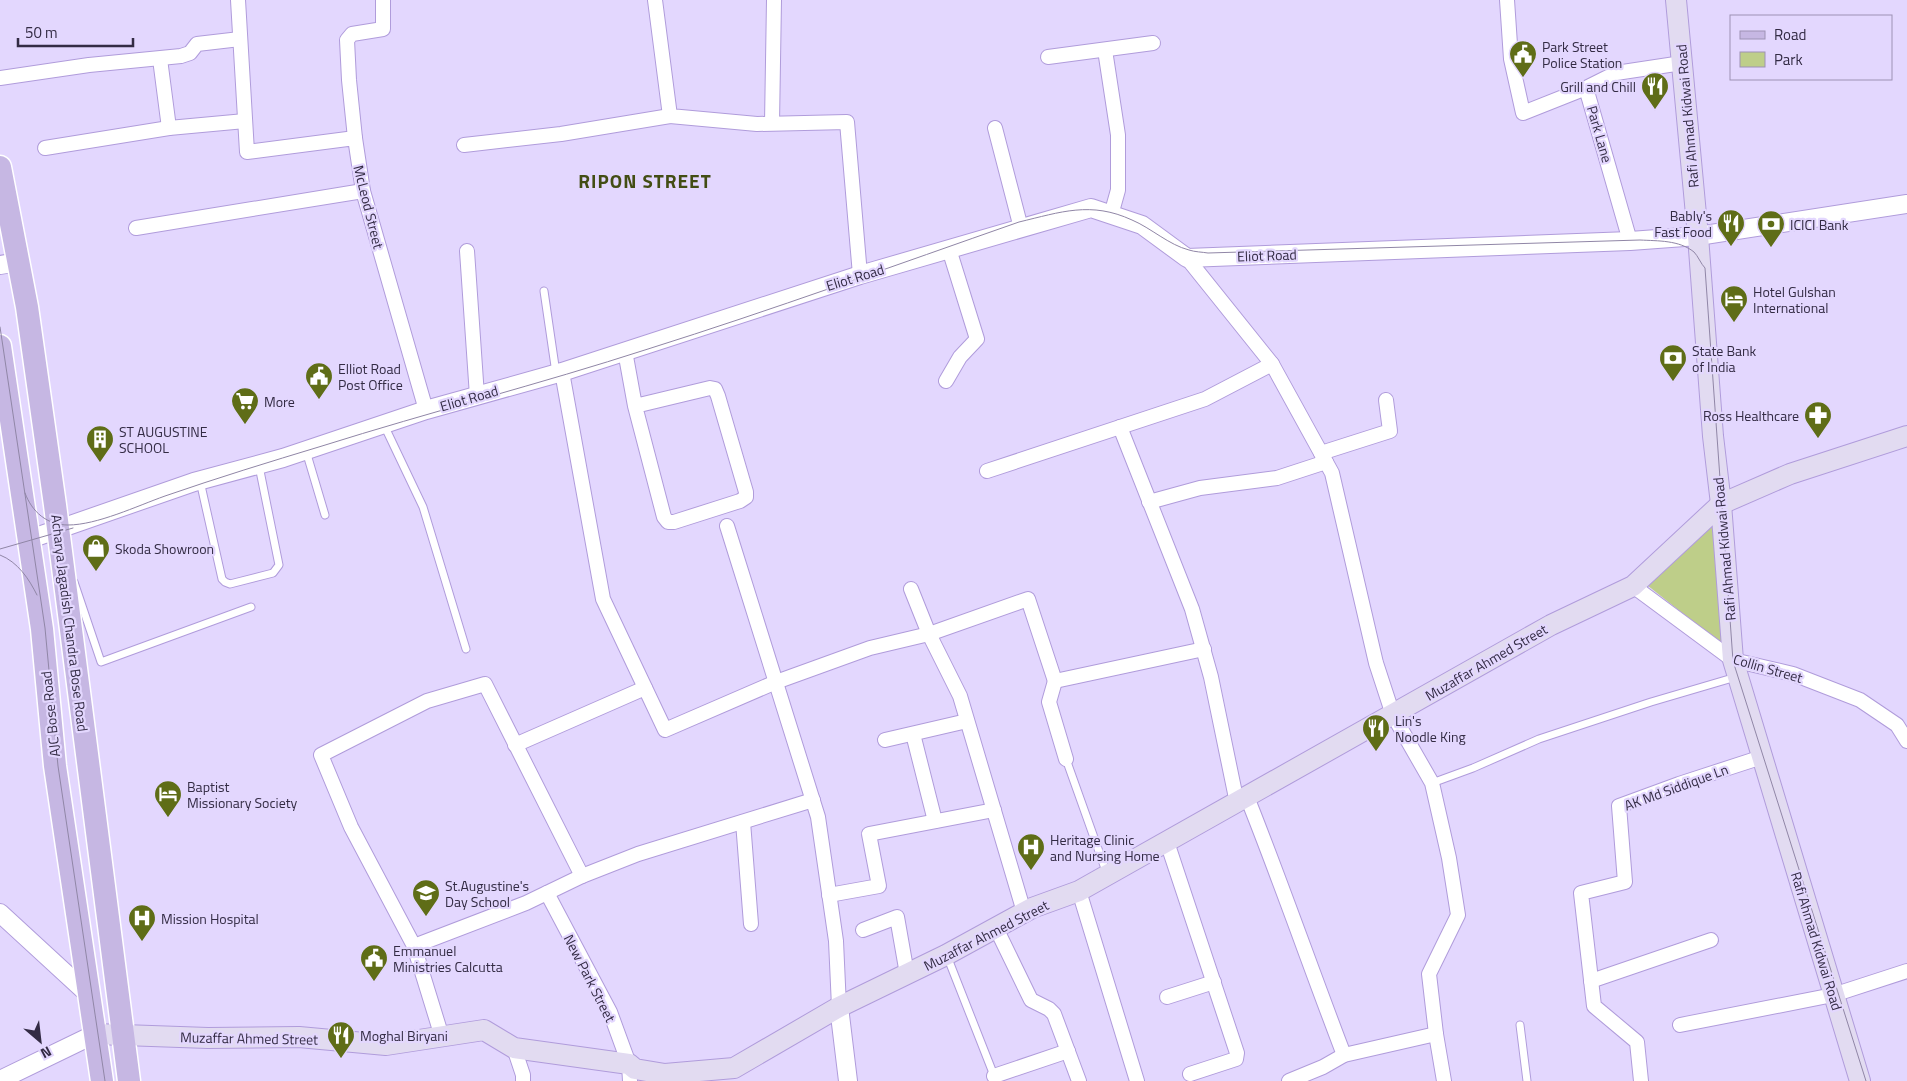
<svg xmlns="http://www.w3.org/2000/svg" width="1907" height="1081" viewBox="0 0 1907 1081" font-family="'Titillium Web',sans-serif">
<rect width="100%" height="100%" fill="#e3d7fe"/>
<path fill="#bece89" d="M1716 516 1725 647 1647 585Z"/>
<g fill="none" stroke-linecap="round" stroke-linejoin="round">
<g stroke="#b09cdb" stroke-width="9">
<g id="service">
<path d="M544 291 556 373"/>
<path d="M384 425 423 507 466 649"/>
<path d="M306 451 325 515"/>
<path d="M200 481 222 579 225 582 230 584 273 573 279 565 259 466"/>
<path d="M74 582 101 662 251 607"/>
<path d="M1066 759 1107 874"/>
<path d="M1432 783 1473 768 1539 739 1651 702 1736 677"/>
<path d="M947 956 995 1078"/>
<path d="M1520 1025 1527 1081"/>
</g>
</g>
<g stroke="#b09cdb" stroke-width="16">
<g id="minor">
<path d="M238 0 247 152 355 138 363 191 426 410"/>
<path d="M655 0 670 116 757 124 847 122 860 275"/>
<path d="M1507 0 1511 59 1523 113 1586 88 1630 241"/>
<path d="M1105 50 1118 135V190L1111 215"/>
<path d="M1048 57 1153 43"/>
<path d="M160 59 169 128"/>
<path d="M0 78 89 65 181 56 190 53 197 44 240 39"/>
<path d="M1586 88 1616 73 1682 63"/>
<path d="M772 123 774 0"/>
<path d="M995 128 1021 228"/>
<path d="M355 138 349 80 347 40 352 34 383 29V0"/>
<path d="M464 145 561 134 670 116"/>
<path d="M45 148 169 128 245 121"/>
<path d="M136 228 363 191"/>
<path d="M467 251 477 396"/>
<path d="M1187 258 1272 364 1332 473 1376 663 1393 715 1432 783 1449 858 1458 915 1429 974 1436 1034 1444 1081"/>
<path d="M625 351 635 406 710 388 715 389 718 396 746 492V497L740 501 674 522H668L664 517 635 406"/>
<path d="M562 372 603 599 665 730 776 682 870 648 929 634 1028 599 1055 681 1204 649"/>
<path d="M946 381 960 357 977 339 949 249"/>
<path d="M1120 427 1192 609 1211 677 1237 803"/>
<path d="M1321 453 1390 431 1386 400"/>
<path d="M987 471 1205 399 1272 364"/>
<path d="M1149 502 1200 488 1277 478 1326 462"/>
<path d="M727 526 818 817 836 941 839 1007"/>
<path d="M1633 586 1733 660 1793 674 1860 700 1897 725 1907 741"/>
<path d="M911 589 929 634 960 696 1024 912"/>
<path d="M1055 681 1049 702 1066 759"/>
<path d="M913 734 935 821"/>
<path d="M885 740 967 721"/>
<path d="M515 745 645 688"/>
<path d="M1247 797C1281 882 1311 969 1344 1055"/>
<path d="M743 822 751 924"/>
<path d="M1167 842 1237 1053 1236 1059 1190 1074"/>
<path d="M1079 891 1137 1081"/>
<path d="M547 893 610 1012 629 1064 630 1081"/>
<path d="M829 895 879 886 869 834 994 810"/>
<path d="M996 928 1031 1000 1049 1009 1054 1014 1079 1081"/>
<path d="M863 930 897 917 907 974"/>
<path d="M414 946 526 903 582 876 638 854 813 800"/>
<path d="M1591 981 1711 940"/>
<path d="M1167 997 1214 982"/>
<path d="M1680 1025 1833 995 1907 971"/>
<path d="M442 1037 414 946 351 827 321 755 427 701 485 684 582 876"/>
<path d="M514 1048 523 1075V1081"/>
<path d="M994 1076 1068 1051"/>
<path d="M1289 1081 1323 1067 1344 1055 1436 1034"/>
<path d="M1641 1081 1637 1042 1594 1006 1581 893 1625 882 1619 806 1679 784 1762 757"/>
</g>
</g>
<g stroke="#b09cdb" stroke-width="20">
<g id="tertiary">
<path d="M0 265 18 262"/>
<path d="M30 539 194 482 283 458 426 410 562 372 860 275 1091 208 1142 225 1187 258 1630 241 1698 236 1907 204"/>
<path d="M0 913 88 994"/>
<path d="M839 1007 848 1081"/>
<path d="M0 1080 95 1034"/>
</g>
</g>
<g stroke="#b09cdb" stroke-width="22">
<g id="secondary">
<path d="M1676 0 1698 236 1713 436 1721 504 1733 660 1860 1081"/>
<path d="M95 1034 208 1038 299 1037 386 1045 484 1030 514 1048 629 1064 635 1069 665 1074 734 1068 839 1007 946 955 1032 908 1079 891 1551 625 1633 586 1721 504 1790 474 1907 436"/>
</g>
</g>
<g stroke="#fff" stroke-width="25">
<g id="primary">
<path d="M0 167 27 307 55 505 129 1081"/>
<path d="M0 346 42 629 55 766 102 1081"/>
</g>
</g>
<use href="#service" stroke="#fff" stroke-width="7"/>
<use href="#minor" stroke="#fff" stroke-width="14"/>
<use href="#tertiary" stroke="#fff" stroke-width="18"/>
<use href="#secondary" stroke="#e2dbf1" stroke-width="20"/>
<use href="#primary" stroke="#c6b7e3" stroke-width="22"/>
<g stroke="#9086a6" stroke-width="1">
<path d="M0 327 45 628 58 766 105 1081"/>
<path d="M25 493C32 512 47 525 68 525 97 525 137 506 165 496 217 478 269 462 322 446 430 412 540 384 648 349 772 310 896 265 1019 222 1061 212 1091 201 1132 220 1151 228 1169 245 1189 250 1195 252 1202 252 1208 253L1640 240C1658 241 1679 240 1694 252 1698 256 1701 264 1705 268L1733 661 1866 1081"/>
<path d="M0 549 73 528"/>
<path d="M0 555C18 562 29 579 37 595"/>
</g>
</g>
<defs>
<g id="civic-pin" transform="scale(1.4375)"><path d="M0 17L-7.5 6A9.5 9.5 0 1 1 7.5 6Z" fill="#5f6d17" stroke="#e3d7fe"/><path d="M-.6-6.5H3V-4.5H.6V-3L4-1V1h2V6H-6V1h2V-1L-.6-3ZM-1.2 2.5V6h2.4V2.5Z" fill="#fff"/></g>
<g id="restaurant-pin" transform="scale(1.4375)"><path d="M0 17L-7.5 6A9.5 9.5 0 1 1 7.5 6Z" fill="#5f6d17" stroke="#e3d7fe"/><path d="M-5-6h1v4h1v-4h1v4h1v-4h1v5L-1.5 .5V6h-2V.5L-5-1ZM5-6V6H3V1.5H1.5Q1.5-4 5-6Z" fill="#fff"/></g>
<g id="bank-pin" transform="scale(1.4375)"><path d="M0 17L-7.5 6A9.5 9.5 0 1 1 7.5 6Z" fill="#5f6d17" stroke="#e3d7fe"/><path d="M-6-4H6V4H-6ZM0-2.3a2.3 2.3 0 1 0 0 4.6a2.3 2.3 0 1 0 0-4.6Z" fill="#fff"/></g>
<g id="hotel-pin" transform="scale(1.4375)"><path d="M0 17L-7.5 6A9.5 9.5 0 1 1 7.5 6Z" fill="#5f6d17" stroke="#e3d7fe"/><path d="M-6-4.5h1.5V1H6V5H4.5V3h-9V5H-6ZM-4 0a1.8 1.8 0 1 1 3.6 0ZM.5 0V-2.5h3Q6-2.5 6 0Z" fill="#fff"/></g>
<g id="supermarket-pin" transform="scale(1.4375)"><path d="M0 17L-7.5 6A9.5 9.5 0 1 1 7.5 6Z" fill="#5f6d17" stroke="#e3d7fe"/><path d="M-6-5.5h2.5l.6 2H6L4.5 2H-2.5L-4.4-4H-6ZM-1.5 3.2a1.3 1.3 0 1 0 .1 0ZM3 3.2a1.3 1.3 0 1 0 .1 0Z" fill="#fff"/></g>
<g id="pharmacy-pin" transform="scale(1.4375)"><path d="M0 17L-7.5 6A9.5 9.5 0 1 1 7.5 6Z" fill="#5f6d17" stroke="#e3d7fe"/><path d="M-2-6h4v4h4v4h-4v4h-4v-4h-4v-4h4Z" fill="#fff"/></g>
<g id="building-pin" transform="scale(1.4375)"><path d="M0 17L-7.5 6A9.5 9.5 0 1 1 7.5 6Z" fill="#5f6d17" stroke="#e3d7fe"/><path d="M-4-6H4V6H1V3H-1V6H-4ZM-2.5-4.3h1.7v1.8h-1.7ZM.8-4.3h1.7v1.8H.8ZM-2.5-1h1.7V.8h-1.7ZM.8-1h1.7V.8H.8Z" fill="#fff"/></g>
<g id="shop-pin" transform="scale(1.4375)"><path d="M0 17L-7.5 6A9.5 9.5 0 1 1 7.5 6Z" fill="#5f6d17" stroke="#e3d7fe"/><path d="M-5-2.5h2.3a2.7 3.5 0 0 1 5.4 0H5L5.5 6h-11ZM-1.5-2.5h3a1.5 2.3 0 0 0-3 0Z" fill="#fff"/></g>
<g id="hospital-pin" transform="scale(1.4375)"><path d="M0 17L-7.5 6A9.5 9.5 0 1 1 7.5 6Z" fill="#5f6d17" stroke="#e3d7fe"/><path d="M-5-5h3v3.5h4V-5h3V5h-3V1.5h-4V5h-3Z" fill="#fff"/></g>
<g id="school-pin" transform="scale(1.4375)"><path d="M0 17L-7.5 6A9.5 9.5 0 1 1 7.5 6Z" fill="#5f6d17" stroke="#e3d7fe"/><path d="M0-5L7-2L0 1L-7-2ZM-4 1L0 2.5L4 1V4Q0 6-4 4Z" fill="#fff"/></g>
</defs>
<g fill-rule="evenodd">
<use href="#civic-pin" x="1523" y="54"/>
<use href="#restaurant-pin" x="1655" y="86"/>
<use href="#restaurant-pin" x="1731" y="223"/>
<use href="#bank-pin" x="1771" y="224"/>
<use href="#hotel-pin" x="1734" y="299"/>
<use href="#bank-pin" x="1673" y="358"/>
<use href="#civic-pin" x="319" y="376"/>
<use href="#supermarket-pin" x="245" y="401"/>
<use href="#pharmacy-pin" x="1818" y="415"/>
<use href="#building-pin" x="100" y="439"/>
<use href="#shop-pin" x="96" y="548"/>
<use href="#restaurant-pin" x="1376" y="728"/>
<use href="#hotel-pin" x="168" y="794"/>
<use href="#hospital-pin" x="1031" y="847"/>
<use href="#school-pin" x="426" y="893"/>
<use href="#hospital-pin" x="142" y="918"/>
<use href="#civic-pin" x="374" y="958"/>
<use href="#restaurant-pin" x="341" y="1035"/>
</g>
<g text-anchor="middle" dominant-baseline="central" stroke-width="4.5" stroke-linejoin="round" paint-order="stroke">
<g font-size="14" fill="#332b44" stroke="#e3d7fe" text-anchor="start">
<text x="1542" y="46">Park Street<tspan x="1542" dy="16">Police Station</tspan></text>
<text x="1636" y="86" text-anchor="end">Grill and Chill</text>
<text x="1712" y="215" text-anchor="end">Bably's<tspan x="1712" dy="16">Fast Food</tspan></text>
<text x="1790" y="224">ICICI Bank</text>
<text x="1753" y="291">Hotel Gulshan<tspan x="1753" dy="16">International</tspan></text>
<text x="1692" y="350">State Bank<tspan x="1692" dy="16">of India</tspan></text>
<text x="338" y="368">Elliot Road<tspan x="338" dy="16">Post Office</tspan></text>
<text x="264" y="401">More</text>
<text x="1799" y="415" text-anchor="end">Ross Healthcare</text>
<text x="119" y="431">ST AUGUSTINE<tspan x="119" dy="16">SCHOOL</tspan></text>
<text x="115" y="548">Skoda Showroon</text>
<text x="1395" y="720">Lin's<tspan x="1395" dy="16">Noodle King</tspan></text>
<text x="187" y="786">Baptist<tspan x="187" dy="16">Missionary Society</tspan></text>
<text x="1050" y="839">Heritage Clinic<tspan x="1050" dy="16">and Nursing Home</tspan></text>
<text x="445" y="885">St.Augustine's<tspan x="445" dy="16">Day School</tspan></text>
<text x="161" y="918">Mission Hospital</text>
<text x="393" y="950">Emmanuel<tspan x="393" dy="16">Ministries Calcutta</tspan></text>
<text x="360" y="1035">Moghal Biryani</text>
</g>
<g font-size="14" fill="#332b44" stroke="#e3d7fe">
<text transform="translate(1687 116) rotate(-95)">Rafi Ahmad Kidwai Road</text>
<text transform="translate(1600 134) rotate(74)">Park Lane</text>
<text transform="translate(369 207) rotate(76)">McLeod Street</text>
<text transform="translate(1267 255) rotate(-2)">Eliot Road</text>
<text transform="translate(855 277) rotate(-17)">Eliot Road</text>
<text transform="translate(469 398) rotate(-16)">Eliot Road</text>
<text transform="translate(1724 549) rotate(-95)">Rafi Ahmad Kidwai Road</text>
<text transform="translate(70 623) rotate(83)">Acharya Jagadish Chandra Bose Road</text>
<text transform="translate(1486 662) rotate(-30)">Muzaffar Ahmed Street</text>
<text transform="translate(1768 668) rotate(16)">Collin Street</text>
<text transform="translate(50 714) rotate(-96)">AJC Bose Road</text>
<text transform="translate(1676 787) rotate(-20)">AK Md Siddique Ln</text>
<text transform="translate(986 935) rotate(-27)">Muzaffar Ahmed Street</text>
<text transform="translate(1817 941) rotate(73)">Rafi Ahmad Kidwai Road</text>
<text transform="translate(590 978) rotate(63)">New Park Street</text>
<text transform="translate(249 1038) rotate(1)">Muzaffar Ahmed Street</text>
</g>
<g font-size="19" font-weight="bold" letter-spacing="1" fill="#434d14" stroke="#e3d7fe">
<text x="645" y="180">RIPON STREET</text>
</g>
</g>
<rect x="1730" y="15" width="162" height="65" fill="#e3d7fe" stroke="#9d92b4"/>
<rect x="1740" y="31" width="25" height="8" fill="#c6b7e3" stroke="#9d92b4"/>
<text x="1774" y="40" font-size="15" fill="#332b44">Road</text>
<rect x="1740" y="52" width="25" height="15" fill="#bece89" stroke="#9d92b4"/>
<text x="1774" y="65" font-size="15" fill="#332b44">Park</text>
<g transform="translate(40 1041) rotate(152)" stroke="#e3d7fe" stroke-width="4" paint-order="stroke">
<path d="M0-4L9 19L0 12L-9 19Z" fill="#332b44"/>
<text y="-8" font-size="14" font-weight="bold" text-anchor="middle" fill="#332b44">N</text>
</g>
<path d="M18 38v8h115v-8" fill="none" stroke="#332b44" stroke-width="2.5"/>
<text x="25" y="38" font-size="15" fill="#332b44" stroke="#e3d7fe" stroke-width="4" paint-order="stroke">50 m</text>
</svg>
